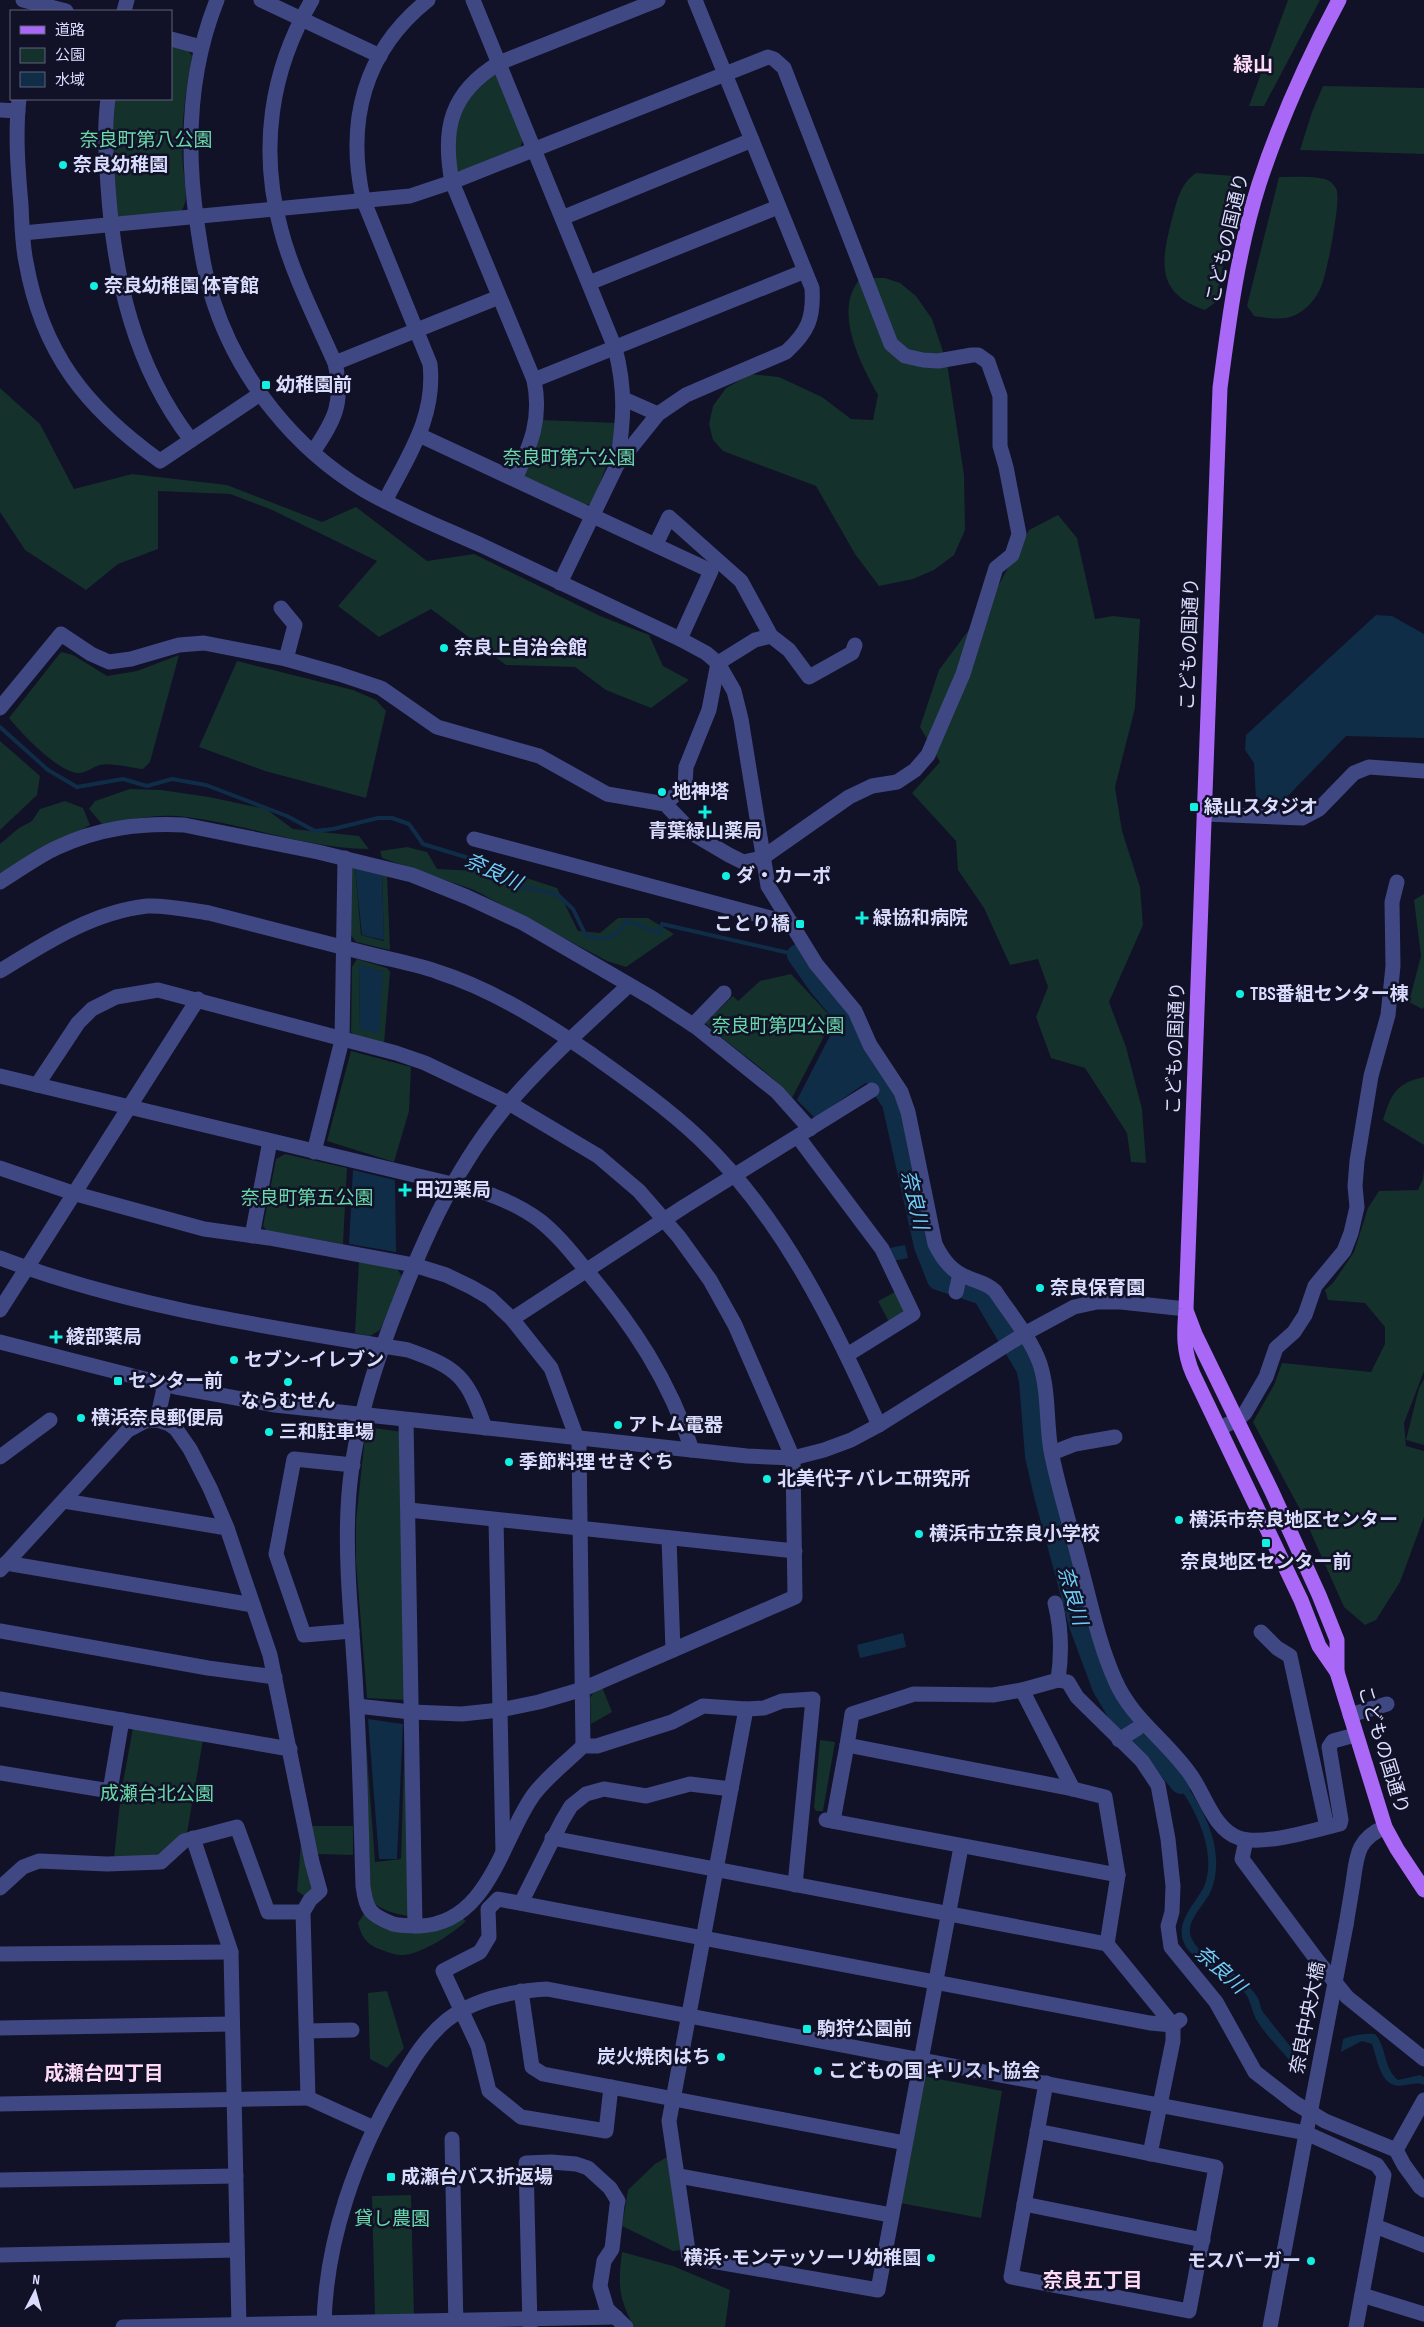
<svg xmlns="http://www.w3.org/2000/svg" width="1424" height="2327" viewBox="0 0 1424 2327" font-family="'Sofia Sans Condensed','Noto Sans JP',sans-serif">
<rect width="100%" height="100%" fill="#111127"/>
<g fill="#15312b" fill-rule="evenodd">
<path d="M1288 0H1320L1264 106H1249Z"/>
<path d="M171 45 187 49 192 56C185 96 179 135 184 175 185 189 189 200 181 212L119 217 114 212 112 99H171Z"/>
<path d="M495 71 523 138 520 149 462 171 454 170 457 118 471 95Z"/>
<path d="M1323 86 1424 88V154L1300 150 1312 112Z"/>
<path d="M1196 173 1246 177 1222 270 1216 302 1205 310C1155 293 1161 261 1172 219 1177 201 1180 184 1196 173Z"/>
<path d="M1279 177C1291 177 1323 175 1331 182 1334 185 1337 189 1337 192 1340 206 1327 273 1321 287 1317 297 1308 308 1299 313 1284 322 1270 318 1254 316L1247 306Z"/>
<path d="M861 278H885L900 283 916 296 932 319 947 363 964 475 965 530 954 555 934 570 913 579 879 586 855 554 816 486 723 451 713 440 709 424 713 406 726 388 751 374 779 377 822 397 851 419 873 420 878 395C860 363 832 309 861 278Z"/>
<path d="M0 388 40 424 74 489 132 474 227 485 322 522 356 507 427 561 474 554 600 616 649 635 663 666 689 680 651 708 606 690 575 667 506 665 431 609 379 637 338 606 377 561 270 509 230 494 158 491V549L118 564 86 590 25 550 0 512Z"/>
<path d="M542 420 617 423 609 459 592 504 584 505 525 479 524 471Z"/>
<path d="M1058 515 1077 538 1095 619 1113 616 1140 619 1135 708 1115 787 1122 831 1140 887 1143 925 1109 1002 1126 1047 1142 1109 1146 1163 1131 1162 1127 1133 1085 1068 1051 1058 1036 1017 1048 987 1038 959 1010 965 984 908 958 870 956 841 912 793 940 762 920 727 939 670 988 604 1029 530Z"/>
<path d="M61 652 73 655 107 676 137 671 179 655 150 762 143 769C133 768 109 762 100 765 92 767 87 773 78 773 58 772 21 733 9 718Z"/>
<path d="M237 661 353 690 376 700 386 711 366 798 265 771 199 747Z"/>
<path d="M0 741 40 776 37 795 0 830Z"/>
<path d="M130 789 161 790 209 797 266 809 293 829 359 836 369 849C307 849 247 824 186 817 159 813 128 820 102 824L89 809 95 801Z"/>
<path d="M65 801 83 808 90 825 0 873V844L19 828 32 821 40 809Z"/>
<path d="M407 847 427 852 437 869 476 871 496 868 557 888 578 931 600 933 618 918H648L674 934 626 967 607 961 474 890 382 858 380 851Z"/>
<path d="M351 867 387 874 390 950 356 942 350 934ZM355 868 382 875 384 941 361 935Z"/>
<path d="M1424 894V1007L1422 1009 1409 1002 1421 956 1414 900Z"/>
<path d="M357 959 387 968 390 972 384 1044 355 1037 351 1032 352 967ZM359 965 383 972 360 1029Z"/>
<path d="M791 974 833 1019 792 1098C767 1069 733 1049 705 1023L733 996 738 1001 760 981Z"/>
<path d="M351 1051 411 1067 409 1111 394 1162 327 1141Z"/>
<path d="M1424 1077V1145L1383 1120C1391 1094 1396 1083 1424 1077Z"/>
<path d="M285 1154 347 1168 343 1244 267 1231 263 1226 276 1159Z"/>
<path d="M1424 1168V1371L1404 1423 1406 1446 1424 1451V1517L1400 1582 1376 1620 1365 1625 1344 1607 1303 1515 1253 1422 1274 1385 1282 1363 1371 1372 1385 1344V1327L1365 1303 1328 1300 1325 1290 1333 1283 1354 1252 1368 1208 1379 1191 1418 1190 1423 1179Z"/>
<path d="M359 1261 396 1267 403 1278 380 1330 370 1336 355 1333Z"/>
<path d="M897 1291 904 1307 902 1315 889 1322 878 1301Z"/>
<path d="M1424 1379V1445L1406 1440 1419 1388Z"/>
<path d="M366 1427 403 1432 404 1700 367 1698 356 1562V1521Z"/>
<path d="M602 1687 612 1712 591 1724 590 1698 595 1689Z"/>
<path d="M365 1727 375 1862 401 1859 405 1727 411 1916C396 1915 383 1910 371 1902Z"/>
<path d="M133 1728 203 1740 187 1833 159 1856 114 1858 121 1793Z"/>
<path d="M820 1740 835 1742 823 1811H816L814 1808Z"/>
<path d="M303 1819 320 1891 310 1900 297 1891Z"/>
<path d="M312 1826H353V1855L317 1854Z"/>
<path d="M365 1912 378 1922 462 1918 466 1921C454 1933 419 1956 401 1955 395 1955 388 1952 382 1950 368 1946 361 1937 358 1923Z"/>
<path d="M387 1991 404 2048 387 2068 370 2059 368 1993Z"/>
<path d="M923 2076 1002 2091 981 2218 900 2203Z"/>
<path d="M667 2157 682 2250 673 2251 622 2226 628 2190 655 2164Z"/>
<path d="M411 2195 414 2315 375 2316 372 2196Z"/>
<path d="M622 2252 673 2266 730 2290 725 2327H634C618 2297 618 2285 622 2252Z"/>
</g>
<g fill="#102d47">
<path d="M1376 615 1392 616 1424 634V738L1346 736 1282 802 1256 799 1254 763 1245 750 1246 735Z"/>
<path d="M355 868 382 875 384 940 362 935Z"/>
<path d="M359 964 383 972 379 1034 360 1029Z"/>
<path d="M837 1022 867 1082 815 1118 797 1100Z"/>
<path d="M353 1170 395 1180 396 1252 349 1244Z"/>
<path d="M905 1245 908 1258 893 1261 890 1248Z"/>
<path d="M903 1633 906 1647 860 1658 857 1645Z"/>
<path d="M368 1719 403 1724 397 1859H379Z"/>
<path d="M1165 1758C1195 1792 1231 1846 1210 1893 1204 1905 1185 1922 1191 1937 1199 1957 1225 1964 1240 1978 1246 1984 1254 1991 1258 1998 1260 2002 1260 2008 1263 2012 1275 2028 1289 2044 1301 2060 1325 2048 1347 2032 1375 2034 1387 2047 1383 2068 1398 2080L1420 2075 1424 2077V2085C1418 2082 1412 2084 1405 2085 1381 2091 1378 2061 1372 2044L1362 2041 1300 2073C1287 2056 1271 2041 1259 2024 1253 2016 1252 2005 1247 1996 1241 1986 1228 1979 1218 1971 1207 1963 1190 1957 1184 1943 1174 1921 1198 1902 1205 1884 1219 1844 1186 1790 1159 1762Z"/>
</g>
<path fill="#111127" d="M1344 2035 1340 2056 1299 2075 1302 2057Z"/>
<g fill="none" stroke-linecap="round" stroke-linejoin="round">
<path stroke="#102d47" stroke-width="4" d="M0 727 48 770 77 787 123 779 147 786 172 779 206 785 287 816 315 831 333 829 378 818H392L409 824 423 844 472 859 492 875 515 885 558 895 573 909 586 936C606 941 615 940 627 921L659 933 662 924 798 955"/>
<path stroke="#102d47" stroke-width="22" d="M798 955 819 985 845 1016 870 1068 893 1103 925 1246 938 1279 983 1294 1027 1368 1030 1381 1036 1456 1045 1495 1080 1625 1103 1687 1123 1721 1165 1763 1181 1783"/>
<g stroke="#3f4883" stroke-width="15">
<path d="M23 0 66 11"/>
<path d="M217 0C189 70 186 149 197 223 201 250 205 277 214 303 239 379 295 449 364 490 402 512 443 528 483 546 549 577 614 608 680 639L706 653 718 663 734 691 741 719 768 886 816 964 855 1011 870 1045 901 1092 908 1112 935 1244C943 1260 952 1272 969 1278 978 1282 987 1283 995 1291 1010 1314 1031 1338 1040 1364 1049 1392 1046 1422 1051 1451 1058 1487 1070 1524 1079 1560 1090 1600 1098 1642 1115 1680 1131 1718 1166 1740 1190 1774 1205 1794 1213 1829 1239 1838 1263 1846 1315 1830 1340 1824L1341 1820 1329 1747 1333 1741 1355 1735"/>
<path d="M261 0 380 56"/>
<path d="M312 0C270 71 259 150 281 230 292 273 317 322 335 363 344 403 335 419 313 452"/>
<path d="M473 0 615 348C626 390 624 421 617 463"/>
<path d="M124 11 127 0"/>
<path d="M171 39 201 47"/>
<path d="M19 99C15 134 18 170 21 205 22 224 22 243 26 262 42 353 86 408 160 461L260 394"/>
<path d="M108 99C104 128 106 157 108 186 114 277 134 366 191 440"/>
<path d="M0 110 18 111"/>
<path d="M562 218 752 140"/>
<path d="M589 283 778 207"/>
<path d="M335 363 499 297"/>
<path d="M534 380 805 271"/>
<path d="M624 399 658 414"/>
<path d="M419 435 711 571 680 639"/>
<path d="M515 479C531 444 542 419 534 380L452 182C442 129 450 93 499 63L658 0"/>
<path d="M385 501C408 456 436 417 430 364L363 199C346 121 364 51 428 0"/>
<path d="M656 544 669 517 741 581 771 636 789 650 809 677 852 653 855 645"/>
<path d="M560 583 617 465 658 414 686 395 786 352C808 332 814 318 812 288L695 0"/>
<path d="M281 608 295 625 286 659"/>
<path d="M0 708 61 634 91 654 109 662 131 659 179 645 204 643 286 659 339 674 381 688 437 727 539 756 607 794 665 804 695 835 729 855 743 862 762 858 849 797 872 786 897 782 915 770 928 755 963 674 996 568 1012 555 1019 534 1006 467 1000 446V396L988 362 978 355H972L938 361 923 360 905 356 891 344 784 68 774 59 768 57 452 182 410 196 23 233"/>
<path d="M665 804 685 786 686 767 709 710 718 663 755 640 771 636"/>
<path d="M1205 814 1302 818 1319 809 1354 773 1369 767 1424 771"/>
<path d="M474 839 793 924"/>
<path d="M0 882C18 871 37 857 56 848 98 828 139 823 184 825L318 852 412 875 467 897 523 923 652 998 696 1027 777 1092 810 1129"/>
<path d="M0 971C45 943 93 912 147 906 167 905 189 910 209 913 262 927 316 940 369 954 392 960 416 964 438 972 492 989 544 1022 591 1054 629 1081 666 1107 700 1139 783 1218 832 1322 879 1425"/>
<path d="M629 985C588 1023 545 1061 509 1103 460 1160 428 1229 401 1298 374 1365 351 1437 348 1509 345 1570 353 1632 356 1693 360 1757 361 1822 363 1886 366 1910 370 1915 393 1924 401 1926 411 1926 420 1926 488 1923 501 1842 532 1797 543 1780 569 1760 583 1746H597L672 1722 703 1706 746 1709 764 1708 782 1701 813 1699 795 1885"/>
<path d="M693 1025 724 993"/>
<path d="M0 1076 477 1190C499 1197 520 1206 539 1220 557 1234 571 1252 586 1270 632 1324 670 1381 692 1450"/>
<path d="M37 1085 78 1023 92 1009 116 997 158 990 396 1053 425 1063 509 1103 598 1156 639 1191 679 1237 710 1280 735 1325 793 1458 795 1597 583 1689 539 1702 500 1710 462 1714 411 1712 357 1706"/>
<path d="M798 1137 882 1249 913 1314 847 1355"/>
<path d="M314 1152 342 1040 345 858"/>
<path d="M0 1168 76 1194 204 1229 269 1238 414 1265 446 1275 471 1287 490 1298 512 1319 551 1368 579 1444 583 1746"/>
<path d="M252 1236 270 1141"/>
<path d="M0 1258C131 1308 270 1327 408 1350 459 1368 467 1377 485 1428"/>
<path d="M956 1292 960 1274"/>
<path d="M0 1310 198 999"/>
<path d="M512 1319 685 1206 872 1090"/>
<path d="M0 1342 176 1387 275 1405 747 1456 793 1458 824 1450 851 1440 879 1425 1024 1334 1074 1307 1097 1302H1121L1186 1309"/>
<path d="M157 1420 165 1384"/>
<path d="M406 1420 415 1926"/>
<path d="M1220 1428 1237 1420 1245 1413 1266 1377 1276 1348 1294 1332 1305 1315 1315 1286 1344 1251 1351 1233 1357 1207 1355 1186 1357 1161 1371 1076 1388 1015 1393 966 1392 902 1397 882"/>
<path d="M1052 1453 1075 1444 1115 1437"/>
<path d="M0 1457 50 1420"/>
<path d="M64 1501 227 1528"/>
<path d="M409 1510 795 1551"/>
<path d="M496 1520 503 1852"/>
<path d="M669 1538 673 1650"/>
<path d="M6 1563 253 1605"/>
<path d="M0 1570 128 1430 145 1421 157 1420 169 1424 176 1429 190 1449 210 1488 227 1528 270 1655 312 1862 320 1891 310 1900 303 1912 308 2098 374 2128"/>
<path d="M1055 1603C1062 1630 1062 1653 1058 1680L1068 1682 1077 1697 1142 1761 1158 1785 1168 1839 1173 1886 1172 1912 1168 1926 1171 1947 1216 2002 1255 2072 1295 2103 1325 2121 1396 2150 1404 2165 1420 2187 1424 2190"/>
<path d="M0 1631 208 1668 275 1677"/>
<path d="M352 1631 304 1635 276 1554 294 1459 353 1465"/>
<path d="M1261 1632 1277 1648 1290 1656 1327 1827"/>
<path d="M1058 1680 1022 1690 993 1695 914 1694 852 1714 847 1745 1073 1789 1105 1797 1118 1875 1107 1944 1173 2025V2041L1150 2154"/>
<path d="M1022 1690 1073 1789"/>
<path d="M0 1699 290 1749"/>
<path d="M746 1709 669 2121 689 2257 878 2290 961 1847"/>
<path d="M1350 1715 1387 1704"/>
<path d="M1119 1740 1138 1728"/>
<path d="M0 1773 110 1791 122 1720"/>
<path d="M826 1820 1118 1875"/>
<path d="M833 1821 847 1745"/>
<path d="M193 1838 231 1952 239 2327"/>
<path d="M552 1838 1107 1944"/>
<path d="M1246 1840 1242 1859 1317 1960 1347 1997 1424 2059"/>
<path d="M0 1888 23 1867 39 1861 107 1864 161 1862 184 1841 237 1827 268 1912H303"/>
<path d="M521 1903 562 1821 571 1806 586 1794 604 1789 646 1796 690 1784 731 1789"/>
<path d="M1346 1925C1348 1913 1350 1901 1352 1889 1357 1860 1354 1840 1385 1827"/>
<path d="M0 1954 231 1952"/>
<path d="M521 1991 532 2067 543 2074 905 2143"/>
<path d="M0 2028 232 2024"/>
<path d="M307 2031 352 2030"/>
<path d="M611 2087 606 2131 521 2117 489 2091 478 2046 443 1971 480 1952 489 1937 488 1909 498 1899 1150 2023 1173 2025 1180 2020"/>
<path d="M0 2104 308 2098"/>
<path d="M1037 2131 1216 2167 1189 2311 1011 2277 1046 2083"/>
<path d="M452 2139 456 2327"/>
<path d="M1396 2150 1424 2100"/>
<path d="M679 2176 891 2215"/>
<path d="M0 2180 236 2176"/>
<path d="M1024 2204 1203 2240"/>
<path d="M1375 2226 1424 2245"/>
<path d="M0 2255 237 2250"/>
<path d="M1362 2295 1424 2314"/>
<path d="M123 2327 616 2317"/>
<path d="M324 2327C325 2242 356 2155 399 2083 412 2060 426 2037 447 2020 475 1998 513 1991 547 1989L1306 2133 1377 2165 1384 2175 1356 2327"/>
<path d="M530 2327 526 2163 551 2162 576 2164 588 2168 610 2188 618 2201 617 2205 612 2249 604 2261 600 2286 607 2309 626 2327"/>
<path d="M1270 2327 1308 2123"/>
</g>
<g stroke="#a968f6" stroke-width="15">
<path d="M1187 1313 1195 1334 1272 1492 1319 1595 1337 1640V1672L1385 1827 1397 1849 1424 1890"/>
<path d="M1337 1672 1319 1646 1301 1600 1193 1374C1183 1351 1184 1333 1186 1309L1220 388C1229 319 1238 250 1259 184 1280 120 1307 60 1339 0"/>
</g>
<path stroke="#3f4883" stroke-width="15" d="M1309 2119 1346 1925"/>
</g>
<g fill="#12f0e1" stroke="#111127" stroke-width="2">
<circle cx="63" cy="165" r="5"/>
<circle cx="94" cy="286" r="5"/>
<rect x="261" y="380" width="10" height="10" rx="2.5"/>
<circle cx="444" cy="648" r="5"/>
<circle cx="662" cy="792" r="5"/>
<rect x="1189" y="802" width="10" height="10" rx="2.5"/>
<path d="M702.5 804.5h5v5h5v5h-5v5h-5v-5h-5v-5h5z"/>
<circle cx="726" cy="876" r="5"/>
<path d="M859.5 910.5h5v5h5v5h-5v5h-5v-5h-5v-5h5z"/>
<rect x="795" y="919" width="10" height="10" rx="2.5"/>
<circle cx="1240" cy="994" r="5"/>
<path d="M402.5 1182.5h5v5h5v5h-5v5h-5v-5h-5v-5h5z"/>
<circle cx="1040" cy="1288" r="5"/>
<path d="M53.5 1329.5h5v5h5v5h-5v5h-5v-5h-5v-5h5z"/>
<circle cx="234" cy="1360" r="5"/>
<rect x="113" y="1376" width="10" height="10" rx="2.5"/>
<circle cx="288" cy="1382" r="5"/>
<circle cx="81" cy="1418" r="5"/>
<circle cx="618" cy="1425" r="5"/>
<circle cx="269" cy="1432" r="5"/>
<circle cx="509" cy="1462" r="5"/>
<circle cx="767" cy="1479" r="5"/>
<circle cx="1179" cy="1520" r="5"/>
<circle cx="919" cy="1534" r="5"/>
<rect x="1261" y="1538" width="10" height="10" rx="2.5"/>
<rect x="802" y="2024" width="10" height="10" rx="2.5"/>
<circle cx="721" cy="2057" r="5"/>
<circle cx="818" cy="2071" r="5"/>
<rect x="386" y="2172" width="10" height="10" rx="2.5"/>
<circle cx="931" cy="2258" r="5"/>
<circle cx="1311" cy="2261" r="5"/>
</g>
<g text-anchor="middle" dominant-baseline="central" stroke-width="5" stroke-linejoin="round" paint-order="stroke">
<g font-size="19" fill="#69d9aa" stroke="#111127">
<text x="146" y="140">奈良町第八公園</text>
<text x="569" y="458">奈良町第六公園</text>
<text x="778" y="1026">奈良町第四公園</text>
<text x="307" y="1198">奈良町第五公園</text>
<text x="157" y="1794">成瀬台北公園</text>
<text x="392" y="2219">貸し農園</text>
</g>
<g font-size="19" font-weight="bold" fill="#dadcfd" stroke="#111127" text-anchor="start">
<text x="73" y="165">奈良幼稚園</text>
<text x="104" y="286">奈良幼稚園 体育館</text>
<text x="276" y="385">幼稚園前</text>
<text x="454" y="648">奈良上自治会館</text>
<text x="672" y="792">地神塔</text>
<text x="1204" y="807">緑山スタジオ</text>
<text x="705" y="831" text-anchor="middle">青葉緑山薬局</text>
<text x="736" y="876">ダ・カーポ</text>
<text x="873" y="918">緑協和病院</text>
<text x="790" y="924" text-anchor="end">ことり橋</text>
<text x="1250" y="994">TBS番組センター棟</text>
<text x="415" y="1190">田辺薬局</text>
<text x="1050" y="1288">奈良保育園</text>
<text x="66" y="1337">綾部薬局</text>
<text x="244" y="1360">セブン-イレブン</text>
<text x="128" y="1381">センター前</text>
<text x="288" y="1401" text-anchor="middle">ならむせん</text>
<text x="91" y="1418">横浜奈良郵便局</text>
<text x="628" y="1425">アトム電器</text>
<text x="279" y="1432">三和駐車場</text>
<text x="519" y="1462">季節料理 せきぐち</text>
<text x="777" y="1479">北美代子 バレエ研究所</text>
<text x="1189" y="1520">横浜市奈良地区センター</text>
<text x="929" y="1534">横浜市立奈良小学校</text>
<text x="1266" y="1562" text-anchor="middle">奈良地区センター前</text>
<text x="817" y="2029">駒狩公園前</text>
<text x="711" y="2057" text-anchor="end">炭火焼肉はち</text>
<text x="828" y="2071">こどもの国 キリスト協会</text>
<text x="401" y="2177">成瀬台バス折返場</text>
<text x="921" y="2258" text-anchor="end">横浜･モンテッソーリ幼稚園</text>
<text x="1301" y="2261" text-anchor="end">モスバーガー</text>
</g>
<g font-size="19" fill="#dadcfd" stroke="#111127">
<text transform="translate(1228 238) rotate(-77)">こどもの国通り</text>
<text transform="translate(1190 644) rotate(-88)">こどもの国通り</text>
<text transform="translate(1176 1048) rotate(-88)">こどもの国通り</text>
<text transform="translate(1383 1750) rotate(73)">こどもの国通り</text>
<text transform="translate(1308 2018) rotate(-79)">奈良中央大橋</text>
</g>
<g font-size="20" font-weight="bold" fill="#fddbf6" stroke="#111127">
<text x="1253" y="65">緑山</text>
<text x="104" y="2074">成瀬台四丁目</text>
<text x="1093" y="2281">奈良五丁目</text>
</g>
<g font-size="20" font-style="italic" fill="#6ecef6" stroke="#111127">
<text transform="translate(493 872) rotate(25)">奈良川</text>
<text transform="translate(914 1200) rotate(77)">奈良川</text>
<text transform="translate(1072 1596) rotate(74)">奈良川</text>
<text transform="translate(1220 1970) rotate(42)">奈良川</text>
</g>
</g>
<rect x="10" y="10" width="162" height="90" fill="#111127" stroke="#61627d"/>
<rect x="20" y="26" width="25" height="8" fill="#a968f6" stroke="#61627d"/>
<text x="55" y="35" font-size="15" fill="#dadcfd">道路</text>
<rect x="20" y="48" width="25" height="15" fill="#15312b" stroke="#61627d"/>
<text x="55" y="60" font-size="15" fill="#dadcfd">公園</text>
<rect x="20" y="72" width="25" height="15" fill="#102d47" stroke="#61627d"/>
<text x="55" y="85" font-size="15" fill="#dadcfd">水域</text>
<g transform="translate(35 2292) rotate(6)" stroke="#111127" stroke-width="4" paint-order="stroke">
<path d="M0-4L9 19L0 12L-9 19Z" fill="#dadcfd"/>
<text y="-8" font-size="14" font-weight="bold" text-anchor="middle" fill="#dadcfd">N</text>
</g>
</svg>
